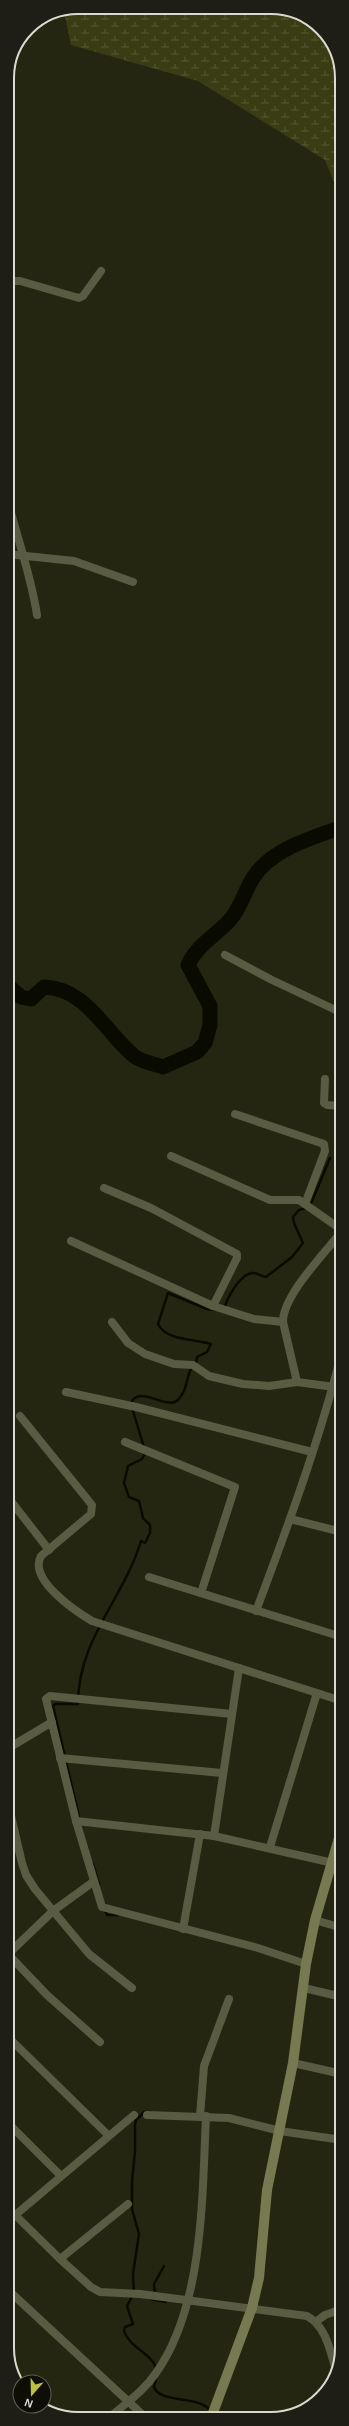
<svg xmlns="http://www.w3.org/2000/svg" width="349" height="2426" viewBox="0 0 349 2426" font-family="Helvetica,sans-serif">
<defs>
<pattern id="wetland-marsh" width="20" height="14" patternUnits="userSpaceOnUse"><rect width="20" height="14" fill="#3a3c13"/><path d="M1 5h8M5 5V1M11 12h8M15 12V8" fill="none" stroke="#565834"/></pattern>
</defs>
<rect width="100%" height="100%" fill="#252612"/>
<path fill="url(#wetland-marsh)" d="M289 9 324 31 342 73V202L325 160 198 81 71 45 64 12Z"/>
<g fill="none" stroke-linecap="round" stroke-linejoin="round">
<g stroke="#0a0b00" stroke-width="2.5">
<path d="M310 1206 330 1158"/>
<path d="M224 1308C228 1297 238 1277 251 1273 256 1272 261 1276 266 1277L292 1257 303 1243 294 1223 293 1217 299 1210 306 1208"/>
<path d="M196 1364 197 1357 207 1352 211 1344C196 1339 166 1341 158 1324L168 1293 207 1309 215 1310"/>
<path d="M131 1403C139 1384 167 1411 178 1400 189 1388 185 1378 192 1367"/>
<path d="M132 1408 144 1447"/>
<path d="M80 1821 53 1706 55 1704H78C78 1639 123 1600 141 1541L145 1543 150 1533V1525L143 1518 139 1501 129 1497 124 1483 128 1466 142 1459 146 1452"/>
<path d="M93 1864 99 1884"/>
<path d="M105 1910 107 1915H118"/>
<path d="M151 2112H144L136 2120 135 2125V2152L132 2181V2209L139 2234 133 2274 134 2293 127 2306 133 2324 125 2327 124 2331C130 2348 150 2352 157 2369"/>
<path d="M155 2294 154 2284 164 2266"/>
<path d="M150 2299 166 2302"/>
<path d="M156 2379 154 2387C160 2404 198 2395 210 2410"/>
</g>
<path stroke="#0a0b00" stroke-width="15" d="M7 985 21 997 31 999 44 987C86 988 106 1033 134 1056 141 1062 155 1064 163 1067L197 1052 205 1043 210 1025V1006L188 965C197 945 215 936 229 921 241 908 244 892 253 878 271 849 312 838 342 827"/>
<g stroke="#595b42" stroke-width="8">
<path d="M7 281H20L79 298 83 296 101 271"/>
<path d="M7 296 9 282"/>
<path d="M7 498C17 537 31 575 37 615"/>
<path d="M7 554 74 561 133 582"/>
<path d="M225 955 272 980 342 1013"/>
<path d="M325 1079 324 1103 327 1105 342 1106"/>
<path d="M235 1114 324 1144 325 1151 305 1204"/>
<path d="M171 1156 270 1200H299L342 1230"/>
<path d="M104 1188 151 1208 237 1254V1258L213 1306"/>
<path d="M71 1241 213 1306 254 1319 283 1322"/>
<path d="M112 1322 128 1343 145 1354 174 1364 193 1365 209 1376 243 1384 269 1386 297 1382 342 1388"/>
<path d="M297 1382 283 1322C283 1295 325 1253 342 1231"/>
<path d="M66 1392 136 1407 312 1452"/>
<path d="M20 1416 92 1505 91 1514 41 1556C28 1579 75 1611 92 1621L342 1701"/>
<path d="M125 1442 235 1487 201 1593"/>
<path d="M7 1496 49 1550"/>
<path d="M290 1519 342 1532"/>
<path d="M149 1577 342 1637"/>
<path d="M256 1611C288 1526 320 1439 342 1351"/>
<path d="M232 1714 50 1696 46 1699 76 1821 102 1907 258 1948 306 1964"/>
<path d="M7 1749 52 1722"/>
<path d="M60 1758 222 1773"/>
<path d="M7 1799 22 1863 26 1875 35 1889 89 1954 132 1988"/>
<path d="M76 1821 214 1836 342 1865"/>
<path d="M214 1836 239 1668"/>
<path d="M270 1847 317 1693"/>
<path d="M315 1920 342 1928"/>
<path d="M183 1929 200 1834"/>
<path d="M7 1953 47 1995 100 2042"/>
<path d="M7 1955 53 1911 93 1882"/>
<path d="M304 1988 342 1997"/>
<path d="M7 2036 108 2135"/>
<path d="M293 2063 342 2074"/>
<path d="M147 2115 229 2118 280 2131 342 2140"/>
<path d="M200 2116 204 2066 229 1999"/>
<path d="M7 2122 61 2176"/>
<path d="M7 2207 60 2259 91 2287 100 2292 140 2294 307 2316C327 2327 330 2352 337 2373"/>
<path d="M7 2222 134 2115"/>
<path d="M60 2259 128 2204"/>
<path d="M7 2289 145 2417"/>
<path d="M317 2321 325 2315 342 2309"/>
<path d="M110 2417C126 2403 144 2391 156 2373 204 2305 202 2197 206 2116"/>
</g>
<path stroke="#777951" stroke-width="10" d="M211 2418 252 2308 259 2278 267 2190 293 2063 306 1964 315 1920 342 1828"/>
</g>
<path d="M0 0H349V2426H0ZM78 14H271A64 64 0 0 1 335 78V2348A64 64 0 0 1 271 2412H78A64 64 0 0 1 14 2348V78A64 64 0 0 1 78 14Z" fill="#1e1e16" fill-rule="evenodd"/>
<path fill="none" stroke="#dadbce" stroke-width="2" d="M78 14H271A64 64 0 0 1 335 78V2348A64 64 0 0 1 271 2412H78A64 64 0 0 1 14 2348V78A64 64 0 0 1 78 14Z"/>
<g transform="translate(32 2394) rotate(200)"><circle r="19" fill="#0e0e06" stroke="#606056"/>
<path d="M0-3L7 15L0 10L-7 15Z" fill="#bcbf44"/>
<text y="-6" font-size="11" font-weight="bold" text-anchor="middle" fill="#dadbce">N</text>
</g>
</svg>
